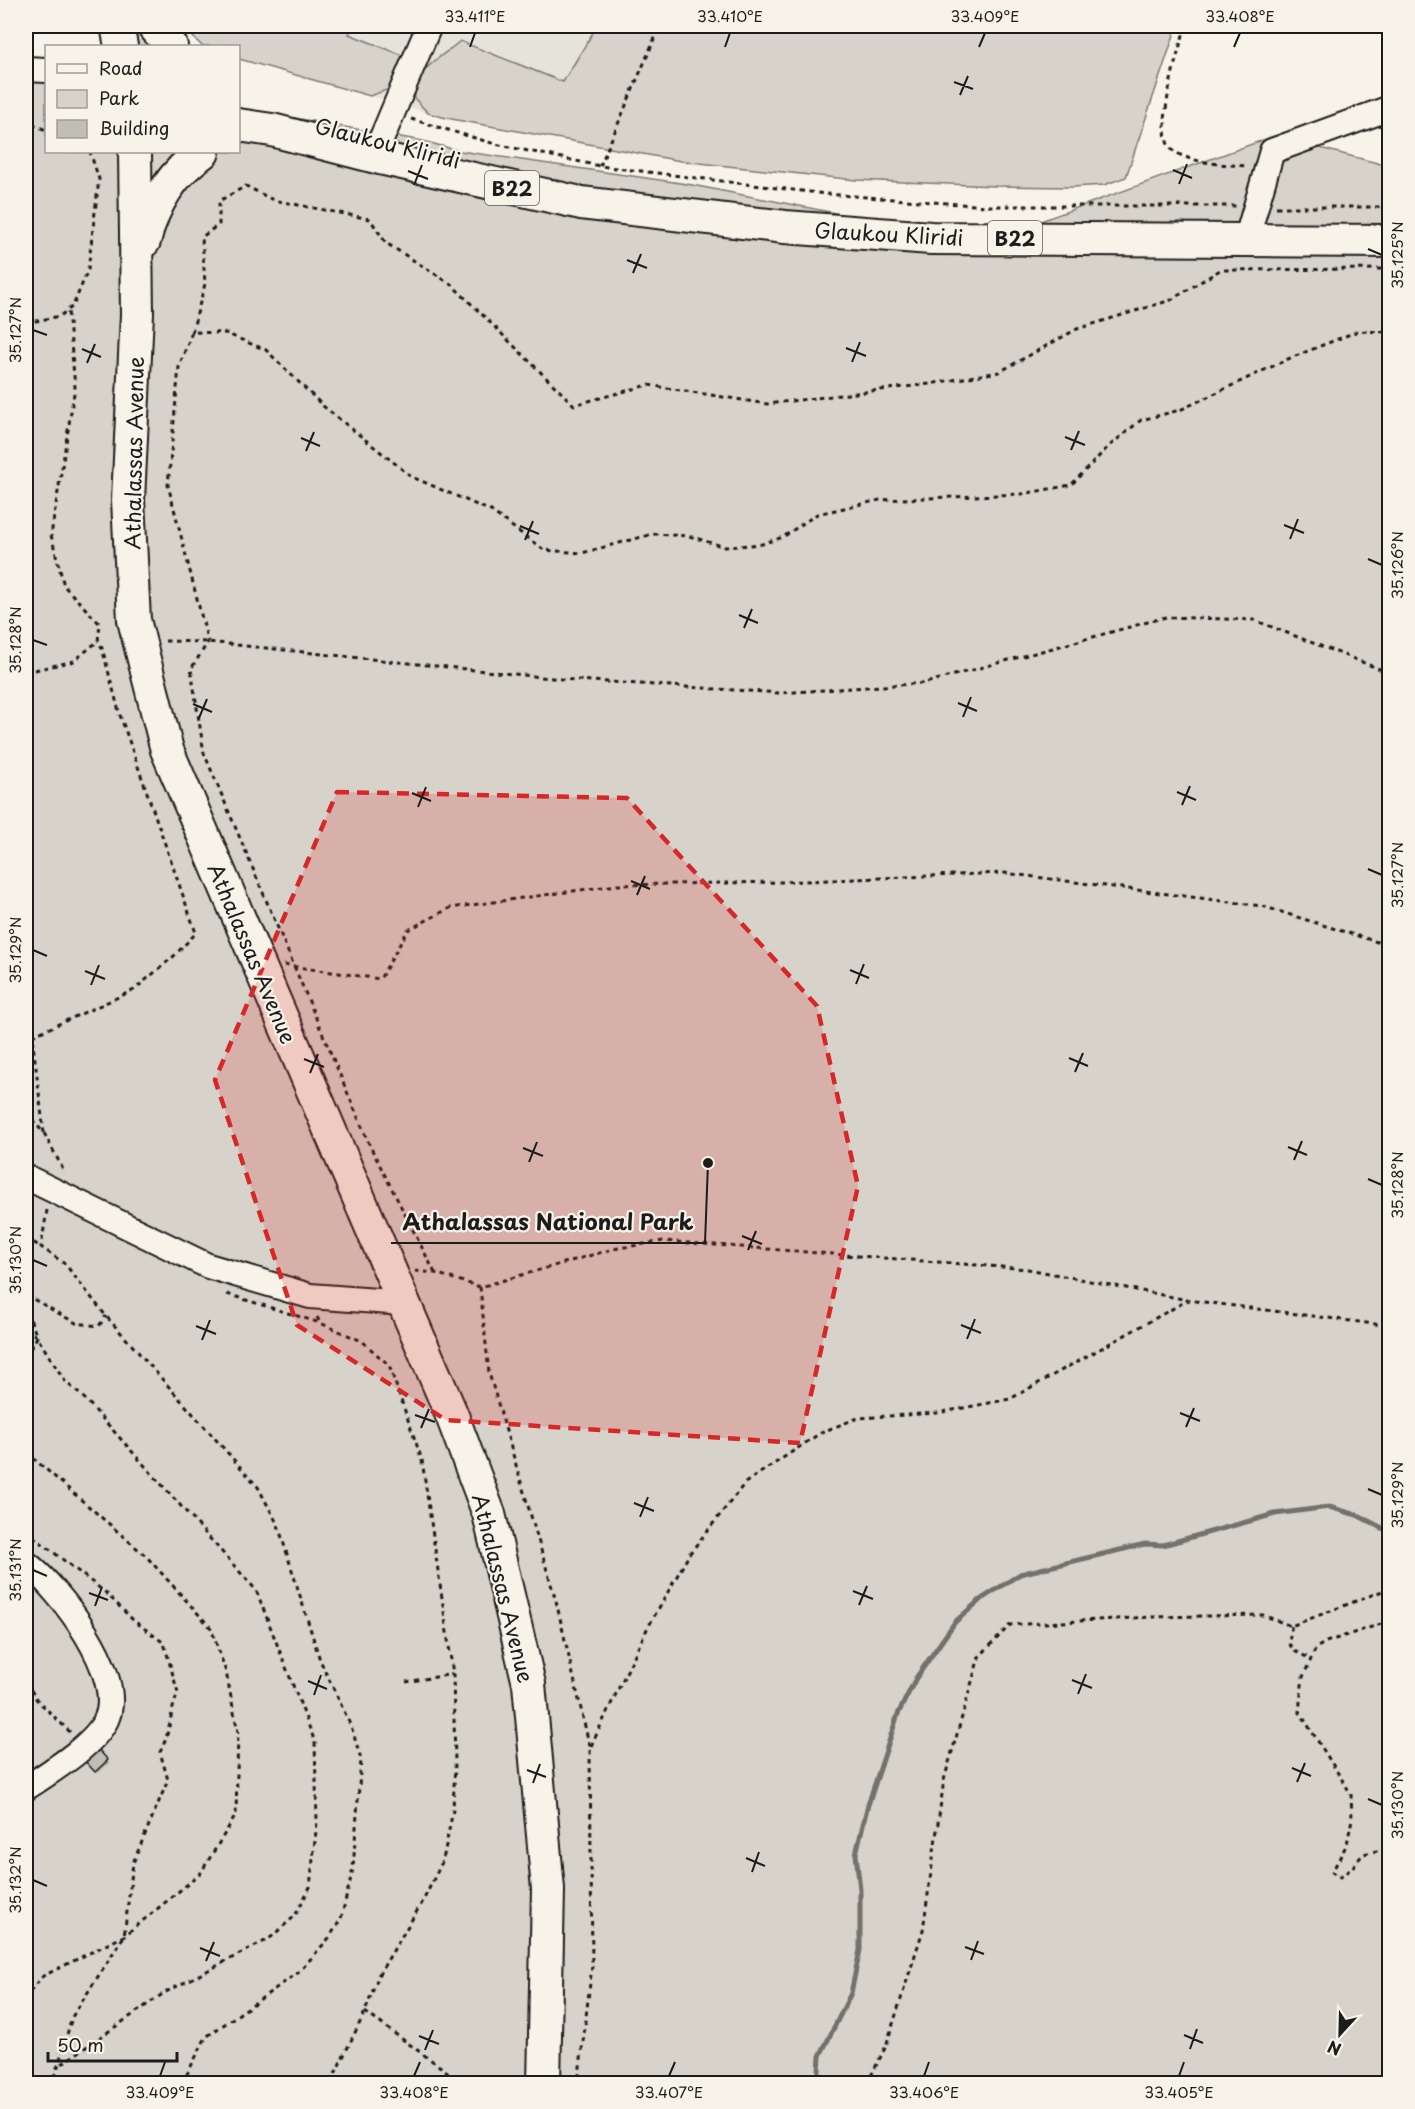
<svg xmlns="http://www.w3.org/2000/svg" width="1415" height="2109" viewBox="0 0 1415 2109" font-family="'Playpen Sans',sans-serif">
<rect width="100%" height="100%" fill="#f7f3e8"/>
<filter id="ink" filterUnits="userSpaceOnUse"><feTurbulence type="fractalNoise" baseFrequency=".0167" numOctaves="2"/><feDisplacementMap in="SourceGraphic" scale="12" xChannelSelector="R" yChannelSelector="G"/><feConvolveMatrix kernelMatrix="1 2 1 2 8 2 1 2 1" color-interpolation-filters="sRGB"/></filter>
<g filter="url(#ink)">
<path fill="#e6e3d9" d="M352 26H597L563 82 460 42 425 69 415 99 428 113 370 96 378 95 407 57 349 34Z"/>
<g fill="#d7d3cb" stroke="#7a7874" stroke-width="1.5">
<path d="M135 26H141L159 46H138Z"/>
<path d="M182 26H352L349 34 407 57 395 87 370 96 239 59 238 46H202Z"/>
<path d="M597 26H1177L1126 177 1104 185 1073 187 995 186 856 180 681 161 446 118 428 113 415 99C412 70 441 58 460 41L563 82Z"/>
<path d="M26 78H46V152H238L239 108 423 141 460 151 687 184 983 242 1274 136 1389 166V2083L26 2084Z"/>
</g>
<path fill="#0003" d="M97 1750 109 1763 98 1773 86 1760Z"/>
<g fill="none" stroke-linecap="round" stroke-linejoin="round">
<path stroke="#72716c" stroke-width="5" d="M818 2084 820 2056 851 1993 860 1950V1890L856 1854 867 1808 898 1714 916 1678 955 1622 980 1600 1020 1574 1145 1544 1163 1545 1275 1514 1329 1507 1357 1515 1390 1532"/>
</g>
<path fill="#c0beb5" stroke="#1c1c1c" stroke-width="1.5" d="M97 1748 108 1760 95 1772 84 1760Z"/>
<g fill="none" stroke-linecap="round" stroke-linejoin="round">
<g stroke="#1c1c1c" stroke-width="28">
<g id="minor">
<path d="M26 69 46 70"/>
<path d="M381 140 429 26"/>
<path d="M1246 241 1272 151 1390 108"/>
<path d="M26 1177 208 1266 310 1296 404 1303"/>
<path d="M26 1563C59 1588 127 1676 106 1720 93 1746 50 1772 26 1788"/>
</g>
</g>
<g stroke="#1c1c1c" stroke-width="36">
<g id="major">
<path d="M117 26 121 46"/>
<path d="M154 26 171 46"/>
<path d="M238 125 272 130 384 159 581 203 785 227 931 238 1390 241"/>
<path d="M135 152 137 314 128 500 134 620 167 750 451 1413 489 1514 529 1684 548 1889 544 2084"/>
<path d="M144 241C153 205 172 173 203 152"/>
</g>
</g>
<g stroke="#1c1c1c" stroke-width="3" stroke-dasharray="4.5 4.5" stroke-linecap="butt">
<path d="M1186 26C1178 49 1156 126 1169 146 1180 163 1228 165 1247 166"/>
<path d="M26 118 32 124 46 130"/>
<path d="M411 119 495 144 600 166 826 194 987 206H1236"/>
<path d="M600 166 660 26"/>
<path d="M1276 207H1390"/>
<path d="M26 323 60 316 73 306 88 270 99 179 90 152"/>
<path d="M192 332 205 284 202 237 219 224V201L246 186 273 200 370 219 386 243 451 284 574 405 648 385 767 404 929 384 999 372 1077 329 1171 300 1220 270 1390 269"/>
<path d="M165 641 208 642 561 679 780 693 925 683 1166 617 1254 620 1390 673"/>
<path d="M26 672 74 661 98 641 100 624 64 586 51 535 75 387 68 310"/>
<path d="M284 965 380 979 408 930 450 908 617 885 781 882 1004 873 1262 906 1390 946"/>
<path d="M26 1013 32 1036 44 1133"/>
<path d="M32 1036 134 990 174 956 196 933 120 715 102 648 98 641"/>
<path d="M26 1113 44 1133 65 1173"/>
<path d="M47 1210 41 1247 65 1264 106 1316 258 1487 278 1525 320 1660 351 1726 361 1759 353 1869 341 1919 329 1938 299 1972 206 2037 182 2084"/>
<path d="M26 1238 41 1247"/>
<path d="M415 1271 435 1273 480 1287 613 1249 663 1241 1028 1269 1188 1300 1390 1326"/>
<path d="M435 1273 370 1146 204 753 191 669 208 642 168 485 179 367 192 332 225 333 266 350 323 406 412 477 491 511 544 550 582 553 653 534 689 536 725 547 762 544 783 537 817 514 880 500 1022 494 1071 485 1108 447 1141 420 1180 410 1288 359 1358 331 1390 332"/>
<path d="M480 1287 489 1373 556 1601 590 1748 592 1966 578 2084"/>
<path d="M227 1294 320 1323"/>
<path d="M26 1295 76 1323 99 1326 106 1316"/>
<path d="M317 1317 320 1323 362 1341 389 1365 422 1460 453 1674 455 1763 453 1810 443 1860 423 1901 379 1974 365 2012 330 2084"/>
<path d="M26 1328 37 1337 65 1381 85 1399 256 1590 315 1742 317 1822 310 1887 295 1916 269 1939 164 1993 56 2068"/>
<path d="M26 1356 37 1337 27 1311 26 1296"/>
<path d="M26 1452 146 1556 211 1628 226 1672 238 1732 236 1815 200 1874 124 1936 43 1976 26 1996"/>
<path d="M26 1531 106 1593 133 1620 164 1643 178 1693C169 1714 171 1732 160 1752L168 1780 133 1863 124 1936 72 2017 53 2084"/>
<path d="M1390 1621 1326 1642 1316 1648 1303 1677 1299 1711 1351 1794 1352 1819 1347 1844 1332 1872 1340 1877 1352 1868 1363 1854 1390 1848"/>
<path d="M1291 1626 1289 1644 1296 1652 1311 1659"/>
<path d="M26 1682 37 1700 70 1732"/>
<path d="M406 1682 453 1674"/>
<path d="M591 1746 647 1629 690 1553 745 1483 822 1432 858 1418 937 1413 1010 1399 1188 1300"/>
<path d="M365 2012 464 2084"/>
<path d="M867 2084 886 2046 923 1930 944 1780 979 1657 1010 1625 1151 1617 1263 1615 1291 1626 1390 1588"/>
</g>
<use href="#minor" stroke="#f7f3e8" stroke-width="24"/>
<use href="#major" stroke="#f7f3e8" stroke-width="32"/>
</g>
</g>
<path fill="#d62828" fill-opacity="0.2" stroke="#d62828" stroke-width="4.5" stroke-dasharray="12 8" stroke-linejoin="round" d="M337 792 627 798 817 1006 858 1186 800 1443 446 1420 297 1325 215 1080Z"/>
<path fill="none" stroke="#1c1c1c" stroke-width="2" d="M470 47 475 33M725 47 730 33M979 47 985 33M1234 47 1240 33M954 82 973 89M960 95 968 76M1173 170 1192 178M408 171 428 179M1179 184 1187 164M414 185 422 165M1368 249 1382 255M627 260 647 268M633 273 641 254M33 330 47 335M846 348 866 356M82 349 101 357M852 362 860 342M87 363 95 344M1065 437 1085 445M301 438 320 446M1071 450 1079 431M306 451 314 432M1284 525 1304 533M520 526 539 534M1290 539 1298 519M525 540 533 521M1368 559 1382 565M739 615 758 623M744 628 752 609M33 640 47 645M958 703 977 711M193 704 212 712M963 717 971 697M199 718 207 699M1177 792 1196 800M412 793 431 801M1182 805 1190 786M418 807 426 787M1368 869 1382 875M631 881 650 889M637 895 645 876M33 950 47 956M850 970 869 978M85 971 105 979M856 984 864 964M91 985 99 965M1069 1058 1088 1066M304 1059 324 1067M1075 1072 1083 1053M310 1073 318 1054M1288 1147 1307 1155M523 1148 543 1156M1294 1160 1302 1141M529 1162 537 1142M1368 1179 1382 1185M742 1236 762 1244M748 1250 756 1231M33 1260 47 1266M961 1325 981 1333M196 1326 216 1334M967 1339 975 1319M202 1340 210 1320M1180 1413 1200 1421M415 1415 435 1422M1186 1427 1194 1408M421 1428 429 1409M1368 1489 1382 1495M634 1503 654 1511M640 1517 648 1497M33 1570 47 1576M853 1591 873 1599M89 1593 108 1600M859 1605 867 1586M95 1606 102 1587M1072 1680 1092 1688M308 1681 327 1689M1078 1694 1086 1674M314 1695 321 1675M1292 1768 1311 1776M527 1770 546 1777M1297 1782 1305 1763M533 1783 540 1764M1368 1799 1382 1805M746 1858 765 1866M752 1872 759 1852M33 1880 47 1886M965 1947 984 1954M200 1948 220 1956M971 1960 978 1941M206 1961 214 1942M1184 2035 1203 2043M419 2036 439 2044M1190 2049 1197 2029M425 2050 433 2030M160 2076 165 2062M414 2076 420 2062M669 2076 675 2062M924 2076 929 2062M1179 2076 1184 2062"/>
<g text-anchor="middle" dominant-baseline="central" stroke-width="4.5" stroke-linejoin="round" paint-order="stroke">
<g fill="#f7f3e8" stroke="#5e5c59" stroke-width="1.5">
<rect x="485" y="171" width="54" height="34" rx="4.5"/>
<rect x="988" y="221" width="54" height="34" rx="4.5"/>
</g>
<g font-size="20" font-weight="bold" fill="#1c1c1c">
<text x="512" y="188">B22</text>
<text x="1015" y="238">B22</text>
</g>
<g font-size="21" fill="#1c1c1c" stroke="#f7f3e8">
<text transform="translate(388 142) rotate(14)">Glaukou Kliridi</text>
<text transform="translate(889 233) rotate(3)">Glaukou Kliridi</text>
<text transform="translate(133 453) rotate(-89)">Athalassas Avenue</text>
<text transform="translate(253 953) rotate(67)">Athalassas Avenue</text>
<text transform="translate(504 1588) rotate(76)">Athalassas Avenue</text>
</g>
</g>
<path fill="none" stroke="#1c1c1c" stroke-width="2" d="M708 1163L705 1243H391"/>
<circle fill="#1c1c1c" stroke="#f7f3e8" stroke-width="2" cx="708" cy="1163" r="6"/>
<g font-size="22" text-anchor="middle" font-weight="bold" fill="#1c1c1c" stroke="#f7f3e8" stroke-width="4.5" stroke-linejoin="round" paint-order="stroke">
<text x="548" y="1230">Athalassas National Park</text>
</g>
<rect width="1415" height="2109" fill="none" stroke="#f7f3e8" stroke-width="66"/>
<rect x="45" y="45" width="195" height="108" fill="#f7f3e8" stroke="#9f9d96" stroke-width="1.5"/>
<rect x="57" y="64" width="30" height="9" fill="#f7f3e8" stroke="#9f9d96" stroke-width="1.5"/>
<text x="99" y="75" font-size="18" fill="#1c1c1c">Road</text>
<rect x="57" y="90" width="30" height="18" fill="#d7d3cb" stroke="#9f9d96" stroke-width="1.5"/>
<text x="99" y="105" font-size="18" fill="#1c1c1c">Park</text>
<rect x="57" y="120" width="30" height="18" fill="#c0beb5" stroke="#9f9d96" stroke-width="1.5"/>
<text x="99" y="135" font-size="18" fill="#1c1c1c">Building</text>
<g transform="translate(1340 2034) rotate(202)" stroke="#f7f3e8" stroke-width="4.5" paint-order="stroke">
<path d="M0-4.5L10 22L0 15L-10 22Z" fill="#1c1c1c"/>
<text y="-9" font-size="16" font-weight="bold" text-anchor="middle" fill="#1c1c1c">N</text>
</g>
<path d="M48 2052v9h129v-9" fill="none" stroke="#1c1c1c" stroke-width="3"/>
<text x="57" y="2052" font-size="18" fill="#1c1c1c" stroke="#f7f3e8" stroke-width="4.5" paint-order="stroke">50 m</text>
<rect x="33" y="33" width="1349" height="2043" fill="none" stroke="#1c1c1c" stroke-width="2"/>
<g font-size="15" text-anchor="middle" fill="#1c1c1c">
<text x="475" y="22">33.411°E</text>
<text x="730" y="22">33.410°E</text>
<text x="985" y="22">33.409°E</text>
<text x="1240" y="22">33.408°E</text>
<text transform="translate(1398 255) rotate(-90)" y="5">35.125°N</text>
<text transform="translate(16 330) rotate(-90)" y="5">35.127°N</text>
<text transform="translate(1398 565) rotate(-90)" y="5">35.126°N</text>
<text transform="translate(16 640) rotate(-90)" y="5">35.128°N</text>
<text transform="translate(1398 875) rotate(-90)" y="5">35.127°N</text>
<text transform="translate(16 950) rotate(-90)" y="5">35.129°N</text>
<text transform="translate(1398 1185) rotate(-90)" y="5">35.128°N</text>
<text transform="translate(16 1260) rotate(-90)" y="5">35.130°N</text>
<text transform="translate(1398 1495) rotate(-90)" y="5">35.129°N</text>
<text transform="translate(16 1570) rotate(-90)" y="5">35.131°N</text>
<text transform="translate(1398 1805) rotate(-90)" y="5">35.130°N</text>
<text transform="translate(16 1880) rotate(-90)" y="5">35.132°N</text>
<text x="160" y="2098">33.409°E</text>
<text x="414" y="2098">33.408°E</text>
<text x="669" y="2098">33.407°E</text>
<text x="924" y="2098">33.406°E</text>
<text x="1179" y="2098">33.405°E</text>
</g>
</svg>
